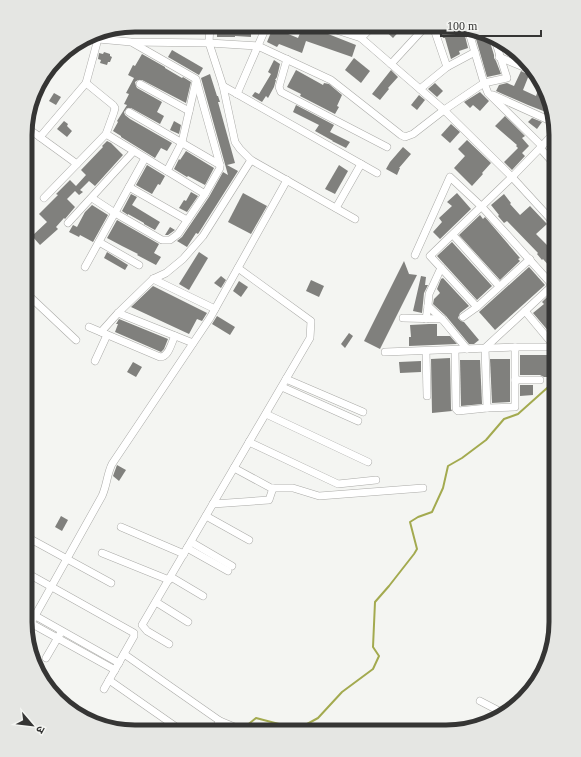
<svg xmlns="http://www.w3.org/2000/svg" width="581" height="757" viewBox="0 0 581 757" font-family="'Times New Roman','Noto Sans Devanagari',serif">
<rect width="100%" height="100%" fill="#f4f5f2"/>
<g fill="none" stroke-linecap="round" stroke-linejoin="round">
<path stroke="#a3aa4f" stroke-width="2" d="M243 729 245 727 256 718 298 729 318 718 342 692 373 669 379 656 373 647 375 602 389 586 414 554 417 549 410 522 418 517 432 512 443 488 448 466 462 458 486 440 504 419 518 414 556 380"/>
</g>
<g fill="#80807d">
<path d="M133 25H205L204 34H152V32H133Z"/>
<path d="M215 25H251V37L235 36V37H217V34H214Z"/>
<path d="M274 25H284L281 31 298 38 303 26H310L313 27V28L356 45 352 57 306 41 302 53 279 44 277 47 267 42Z"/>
<path d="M380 26H404L393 38Z"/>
<path d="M408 26H419L414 31Z"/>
<path d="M438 26H451L454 35 464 32 468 48 459 51 460 54 451 59 445 38H443Z"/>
<path d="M474 32 490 38V42L494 55V58L496 61 501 74 487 77Z"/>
<path d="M172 50 203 68 199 75 168 57Z"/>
<path d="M104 52 110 54V56L112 57 110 62H108L107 65 100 63 101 60 98 59 99 53 103 54Z"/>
<path d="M142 54 165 67V68L182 78 183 77 191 82 186 103 142 80H138L135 82 136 86 137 88 162 102 157 112 164 116 160 124 131 108H127L124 112 125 115 130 119 172 143 167 151 161 148 155 158 121 137V136L113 131 118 122 117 121 127 105 124 104 129 94 126 93 134 78 128 75 133 65 135 66Z"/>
<path d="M354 58 370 71 361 83 345 70Z"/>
<path d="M274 60 280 64 277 77 275 80H276L274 87 268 98 266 96 262 102 252 96 255 92 259 94 271 74 268 72Z"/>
<path d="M296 70 323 85 324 83 329 84 342 95 337 106 339 107 335 114 300 96 301 94 287 87Z"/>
<path d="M391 70 398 77 388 88 389 89 380 100 372 94Z"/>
<path d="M521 71 529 75 523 90 536 96 541 82 545 86 551 114 528 105 496 91 499 85 507 83 514 86Z"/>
<path d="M210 74 217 96H218L220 102H218L235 163 227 165 238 171 198 234 196 233 187 247 177 241 182 237 209 197 223 172 228 175 201 78Z"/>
<path d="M435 83 443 91 437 97 428 89Z"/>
<path d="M480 92 489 101 480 111 473 105 470 108 464 102Z"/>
<path d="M54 93 61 97 56 105 49 101Z"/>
<path d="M419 95 425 100 417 110 411 105Z"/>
<path d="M296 105 334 125 330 132 350 142 346 148 332 141H333L315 131 319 125 293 112Z"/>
<path d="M505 116 525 136 522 138 529 146 522 153 525 156 512 170 504 162 518 148 516 146 517 145 495 126Z"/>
<path d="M532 118 542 122 537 129 528 122Z"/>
<path d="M64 121 68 124 67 126 72 131 67 137 57 129Z"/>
<path d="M174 121 181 125 179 134 170 130Z"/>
<path d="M451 124 460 132 450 143 441 135Z"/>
<path d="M467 140 491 163 482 173 483 174 472 186 454 168 465 156 458 149Z"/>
<path d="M107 141 111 143 123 155 95 186 89 181 80 190 83 192 79 195 75 191 67 199 75 207 65 219 64 218 56 227 58 229 40 245 32 236 47 222 39 214 58 195 56 194 70 180 76 186 86 175 81 170 103 147 102 146Z"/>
<path d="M556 145V158L550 151Z"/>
<path d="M403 147 411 154 399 168H400L397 175 386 169 390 162Z"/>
<path d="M186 151 214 168 205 185 188 176 187 177 174 169 179 159 180 160Z"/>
<path d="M147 165 165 176 160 185 158 184 152 194 136 185Z"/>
<path d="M339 165 348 171 335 194 325 189Z"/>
<path d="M191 192 198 196 187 212 179 208 184 200 186 201Z"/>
<path d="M243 193 267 206 251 234 228 222Z"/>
<path d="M457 193 471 209 440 239 433 232 442 222 439 218 452 206 447 202Z"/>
<path d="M131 194 137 197 132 205 160 222 155 230 144 224V223L128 214V215L122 211Z"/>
<path d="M504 194 511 203 510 204 520 215 530 206 547 224 536 234 549 247 556 241V274L543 259 542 260 537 254 538 253 507 221 504 223 498 216 499 215 491 205Z"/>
<path d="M92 205 108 215 93 242 80 235 79 237 69 232 73 225 77 227 85 212Z"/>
<path d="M556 205V218L550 211Z"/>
<path d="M480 215 483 219 485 217 520 258 518 259 520 261 500 280 459 235Z"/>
<path d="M117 220 159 244 154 253 161 257 156 265 137 255 138 254 122 246 107 238Z"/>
<path d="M170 227 175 230 168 235H165Z"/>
<path d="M452 242 492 286 477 300 437 256Z"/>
<path d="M107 252 128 265 125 270 104 258Z"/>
<path d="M199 252 208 258 189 290 179 284Z"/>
<path d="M404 261 409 274 417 275 380 349 364 341Z"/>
<path d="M529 267 545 285 495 330 479 312Z"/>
<path d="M221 276 226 280 221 288 214 283Z"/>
<path d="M421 276 426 277 425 285H428L424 293 422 313 413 311Z"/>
<path d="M443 278 469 306 460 313 458 318 461 321 464 322 479 340 474 344H469L446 316 433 304 434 299 440 293 437 289 441 279Z"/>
<path d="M311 280 324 286 319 297 306 291Z"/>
<path d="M239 281 248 287 241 297 233 291Z"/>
<path d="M153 286 207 313 202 321 197 319 189 334 131 307Z"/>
<path d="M552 292 556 296V340L533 313 544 304 542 302Z"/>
<path d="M217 316 235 327 230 335 212 324Z"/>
<path d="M119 319 168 339 164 349 161 352 115 332 118 324H116Z"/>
<path d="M429 324H437V336H450L457 344 409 346V337H411L410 325Z"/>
<path d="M349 333 353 336 345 348 341 344Z"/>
<path d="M520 355H556V366H552V377H544L540 375H520Z"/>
<path d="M450 358 451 409 452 411 432 413 431 359Z"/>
<path d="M490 359H510V402L492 403Z"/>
<path d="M460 360H480L482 404 461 406Z"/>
<path d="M421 361V372L400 373 399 362Z"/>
<path d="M133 362 142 367 136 377 127 372Z"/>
<path d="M520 385H533V395L520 396Z"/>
<path d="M117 465 126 470 119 481 113 476Z"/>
<path d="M28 475 34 476 31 489 25 487Z"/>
<path d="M61 516 68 520 62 531 55 527Z"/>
</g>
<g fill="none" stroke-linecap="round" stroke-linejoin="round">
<g stroke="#aaaaa7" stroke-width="8">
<g id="street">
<path d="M210 25 209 43 223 86 235 142 240 149 251 160 355 219"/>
<path d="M324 26 361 38 391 64 444 110 512 177 556 225"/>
<path d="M433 26 447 67"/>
<path d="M468 29 484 83 488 93 542 146"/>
<path d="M90 37 98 39 131 42 209 43 258 46 331 80 401 135 405 137 413 134 444 110 484 83 507 78 495 40"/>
<path d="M361 38 373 26"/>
<path d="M499 57 531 70"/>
<path d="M287 59 279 87 281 92 387 147"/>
<path d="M391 64 426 26"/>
<path d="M140 84 189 111"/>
<path d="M223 86 377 173"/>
<path d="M420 89 447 67 475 52"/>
<path d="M237 94 267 25"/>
<path d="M493 95 553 122"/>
<path d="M129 112 220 165"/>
<path d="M26 127 77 164"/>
<path d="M106 134 205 194"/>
<path d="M40 137 86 83 98 39"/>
<path d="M540 148 556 166"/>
<path d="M167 171 182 142 196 81"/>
<path d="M129 187 187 220"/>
<path d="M44 198 106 134 114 112 115 108 113 105 86 83"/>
<path d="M92 198 115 213 162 240H170L178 234 205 194 220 168V165L196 79 133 43"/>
<path d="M336 208 361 164"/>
<path d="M68 223 134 151"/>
<path d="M26 235H27"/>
<path d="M453 235 499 286"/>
<path d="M99 242 139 265"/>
<path d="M415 255 450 177 482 207 556 289"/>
<path d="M530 259 477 307 430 256 512 177 542 146 555 132"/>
<path d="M85 267 145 158"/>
<path d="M153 279 215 309"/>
<path d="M26 293 76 340"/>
<path d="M428 306 442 319 467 349"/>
<path d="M525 311 555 347"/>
<path d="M118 313 193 343"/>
<path d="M463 317 477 307"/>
<path d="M403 318 442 319"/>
<path d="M426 319 428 306 429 294 441 268"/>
<path d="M89 327 160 357C169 357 171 343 175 336"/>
<path d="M101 332 118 313 153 279 166 273 183 259 203 236 251 160"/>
<path d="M455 350 456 409 458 411 487 408 515 407V347"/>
<path d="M426 351 427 396"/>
<path d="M385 352 515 347H556"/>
<path d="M95 361 107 335"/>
<path d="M286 379 363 412"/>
<path d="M515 380H540"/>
<path d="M282 387 358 421"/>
<path d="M487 408 485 348 553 285"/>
<path d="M266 414 368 462"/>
<path d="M249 442 338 484 376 480"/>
<path d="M234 468 271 488H293L319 496 423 488"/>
<path d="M213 504 269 500 273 488"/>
<path d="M206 516 249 540"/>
<path d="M121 527 184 554"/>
<path d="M25 536 111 583"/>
<path d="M191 542 232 566"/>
<path d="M187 548 228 571"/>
<path d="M102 553 169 580"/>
<path d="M25 572 134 633V636L104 689"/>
<path d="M171 577 203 596"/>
<path d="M156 602 188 622"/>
<path d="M25 610 119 663"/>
<path d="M25 620 115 670"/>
<path d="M31 623 102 496C107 485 107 474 112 464L210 318 287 180"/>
<path d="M169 644 147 631 142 625 310 338 311 321 238 268"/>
<path d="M124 654 220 721 244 731"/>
<path d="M46 658 60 634"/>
<path d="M109 680 182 731"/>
<path d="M480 701 503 713"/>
<path d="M213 731 220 721"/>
</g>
</g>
<use href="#street" stroke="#fff" stroke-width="7"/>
</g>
<path d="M0 0H581V757H0ZM135 32H446A103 103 0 0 1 549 135V622A103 103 0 0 1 446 725H135A103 103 0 0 1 32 622V135A103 103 0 0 1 135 32Z" fill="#e5e6e3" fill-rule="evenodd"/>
<path fill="none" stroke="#353534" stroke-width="5" d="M135 32H446A103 103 0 0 1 549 135V622A103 103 0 0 1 446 725H135A103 103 0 0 1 32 622V135A103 103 0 0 1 135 32Z"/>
<g transform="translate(32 725) rotate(118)" stroke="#f4f5f2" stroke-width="3" paint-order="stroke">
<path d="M0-3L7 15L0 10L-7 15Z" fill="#353534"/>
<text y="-6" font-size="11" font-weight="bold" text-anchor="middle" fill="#353534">उ</text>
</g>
<path d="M441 30v6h100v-6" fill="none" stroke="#353534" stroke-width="2"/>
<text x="447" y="30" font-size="12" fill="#353534" stroke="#f4f5f2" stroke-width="3" paint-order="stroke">100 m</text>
</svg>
